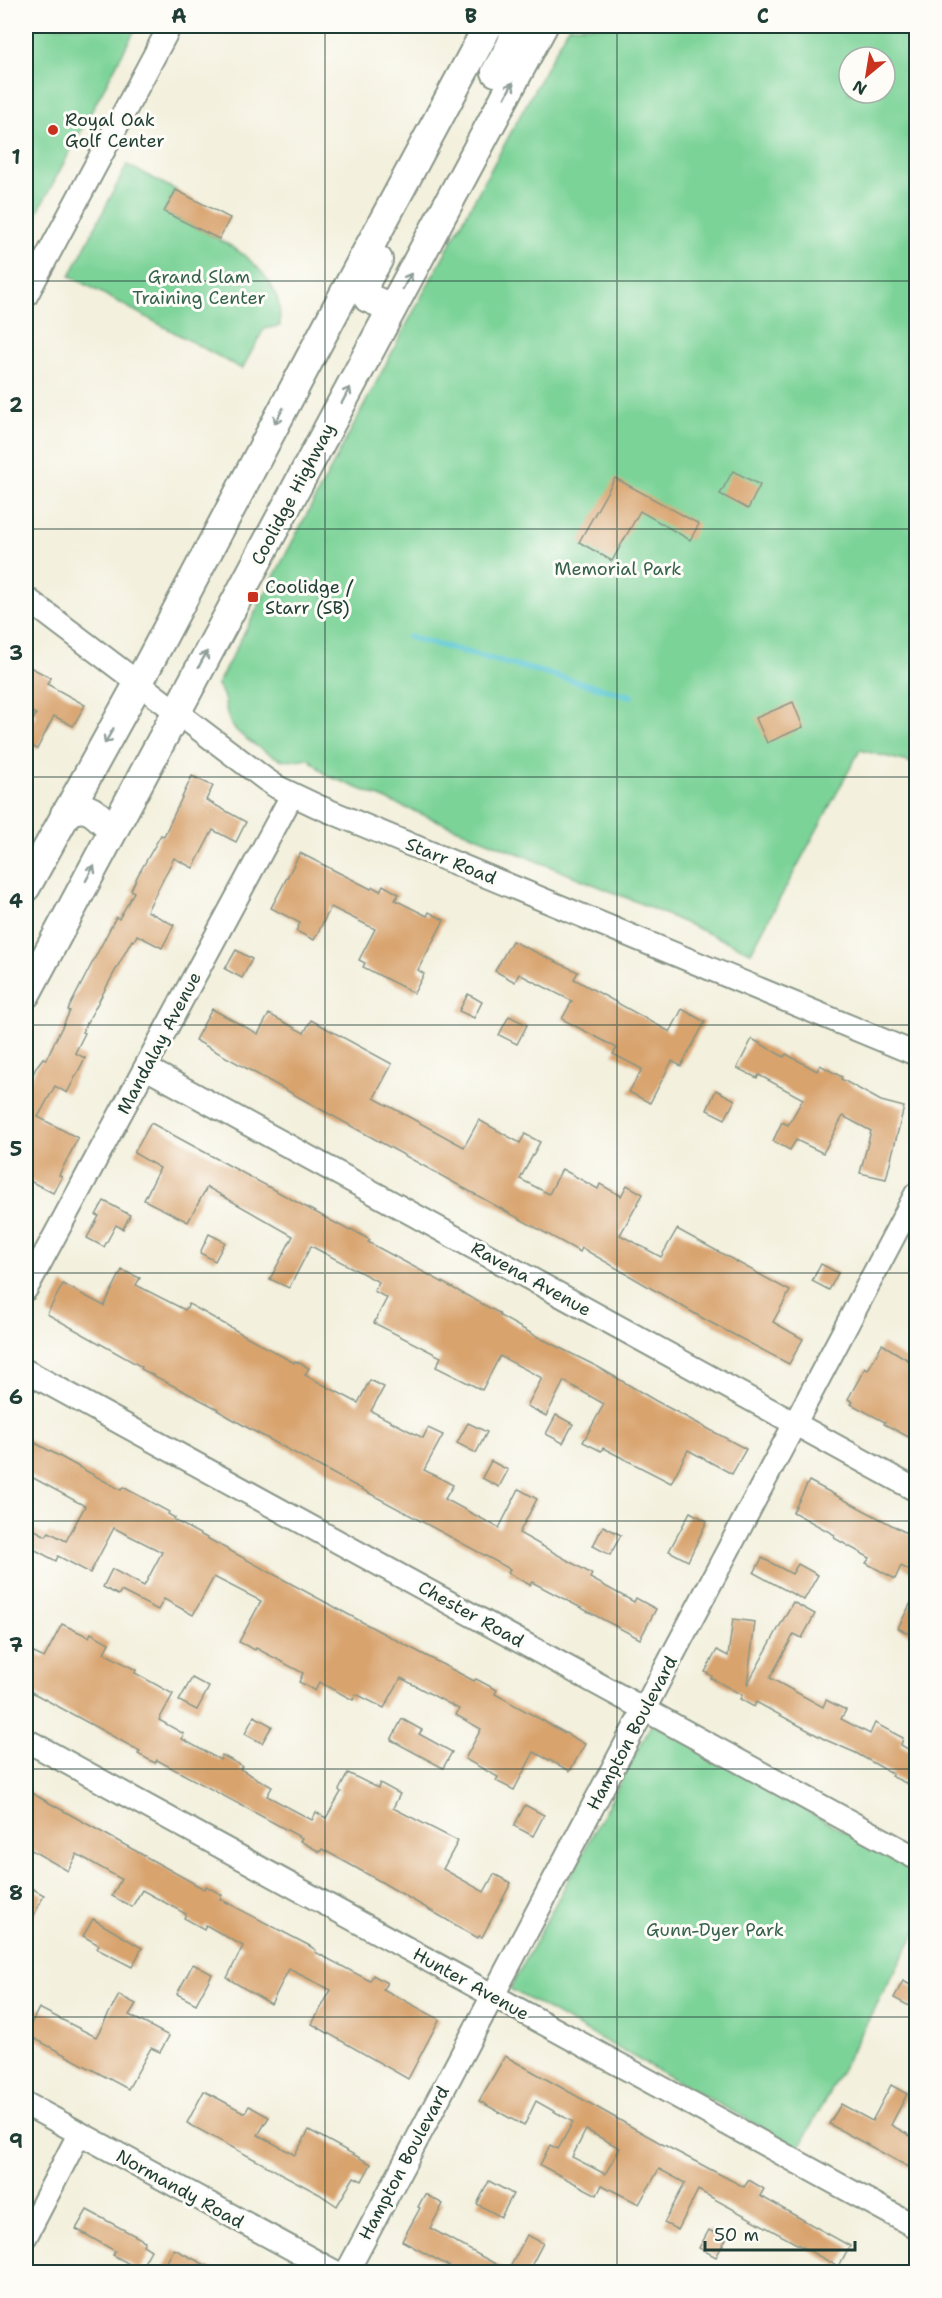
<svg xmlns="http://www.w3.org/2000/svg" width="942" height="2298" viewBox="0 0 942 2298" font-family="'Shantell Sans',sans-serif">
<rect width="100%" height="100%" fill="#fdfcf7"/>
<filter id="ink" filterUnits="userSpaceOnUse"><feTurbulence type="fractalNoise" baseFrequency=".0167" numOctaves="2"/><feDisplacementMap in="SourceGraphic" scale="12" xChannelSelector="R" yChannelSelector="G"/><feConvolveMatrix kernelMatrix="1 2 1 2 8 2 1 2 1" color-interpolation-filters="sRGB"/></filter>
<filter id="wash" filterUnits="userSpaceOnUse"><feTurbulence type="fractalNoise" baseFrequency=".008" numOctaves="4" result="noise"/><feDisplacementMap in="SourceGraphic" scale="24" xChannelSelector="R" yChannelSelector="G"/><feGaussianBlur stdDeviation="1.35" result="paint"/><feColorMatrix in="noise" values="0 0 0 0 0 0 0 0 0 0 0 0 0 0 0 0 0 1.4 0 .05"/><feComposite in="paint" operator="in"/></filter>
<g filter="url(#wash)">
<rect width="100%" height="100%" fill="#f3f0dd"/>
<g fill="#7cd398" stroke="#4e8866" stroke-width="1.5" fill-rule="evenodd">
<path d="M26 26H137L26 234Z"/>
<path d="M569 26H916V764L860 750 751 952 637 902 326 775 308 758C301 759 292 762 285 760 272 758 233 733 229 720 224 707 227 697 217 685L418 303ZM849 57H885V93H849Z"/>
<path d="M127 165 176 190 164 212C206 233 259 251 277 298 280 306 280 318 280 326L264 329 242 369 70 276Z"/>
<path d="M652 1723 916 1872V1932L799 2148 510 1989Z"/>
</g>
<g fill="none" stroke-linecap="round" stroke-linejoin="round">
<path stroke="#5cc8d4" stroke-width="6" d="M409 637 631 696"/>
</g>
<g id="blocks">
<g fill="#d8a36d" fill-rule="evenodd">
<path d="M176 190 230 218 219 239 164 212Z"/>
<path d="M733 471 760 485 748 509 720 494Z"/>
<path d="M615 478 699 524 690 540 640 511 612 561 579 542Z"/>
<path d="M26 665 51 678 47 684 85 705 73 726 54 716 37 749 26 743V733L36 714 26 709Z"/>
<path d="M793 702 803 727 767 743 756 718Z"/>
<path d="M192 776 213 786 206 800 246 822 236 842 213 830 193 868 174 858 147 911 174 925 162 948 137 935 134 941 132 940 82 1032 85 1033 75 1053 85 1058 67 1093 55 1086 38 1117 78 1138 59 1175 62 1177 53 1193 26 1179V1088L37 1066 43 1058 46 1059 70 1011 68 1010 88 971 116 917 119 919 134 892 131 890 138 875 161 835 164 836Z"/>
<path d="M300 853 371 889 373 887 380 891 383 885 399 894 395 900 427 916 429 912 444 920 418 970 424 974 414 993 363 967 365 963 359 960 375 929 331 907 314 940 296 931 300 923 271 908Z"/>
<path d="M512 941 578 972 574 979 670 1032 682 1009 705 1022 681 1066 672 1061 650 1103 629 1092 642 1069 613 1054 617 1048 562 1019 572 1001 519 974 515 982 495 971Z"/>
<path d="M236 950 252 959 242 978 225 969Z"/>
<path d="M468 994 482 1002 474 1018 459 1011Z"/>
<path d="M212 1009 258 1034 269 1014 304 1033 311 1020 392 1064 374 1098 464 1147 479 1120 520 1143 525 1134 540 1142 520 1179 549 1194 562 1169 598 1189 600 1184 621 1196 627 1185 643 1194 620 1235 661 1257 677 1229 790 1291 773 1322 803 1339 789 1364 704 1319 582 1248 580 1252 195 1040Z"/>
<path d="M509 1016 527 1025 517 1044 499 1035Z"/>
<path d="M752 1039 784 1057 786 1054 817 1071 820 1065 842 1077 841 1079 881 1101 904 1107 886 1179 860 1173 871 1131 843 1116 823 1153 796 1140 790 1150 773 1141 782 1122 788 1125 803 1099 759 1075 757 1078 737 1068Z"/>
<path d="M716 1090 735 1100 725 1119 707 1110Z"/>
<path d="M151 1123 350 1231 351 1229 370 1240 368 1242 499 1313 500 1316 534 1335 598 1367 656 1401 746 1449 732 1474 688 1450 671 1483 603 1448 601 1451 583 1442 604 1404 564 1381 546 1416 527 1406 542 1378 500 1356 482 1390 436 1367 441 1357 374 1323 387 1298 374 1291 379 1282 311 1246 289 1288 270 1279 293 1236 207 1187 188 1222 144 1200 160 1168 134 1153Z"/>
<path d="M104 1201 130 1215 123 1229 116 1225 104 1247 87 1238 99 1216 96 1215Z"/>
<path d="M209 1234 225 1242 215 1261 200 1253Z"/>
<path d="M821 1264 838 1273 829 1290 812 1281Z"/>
<path d="M122 1270 140 1278 136 1285 185 1310 189 1304 294 1363 295 1361 309 1368 305 1375 358 1403 370 1380 384 1387 371 1411 423 1438 428 1428 443 1435 424 1470 453 1485 445 1499 499 1528 519 1489 537 1499 519 1533 592 1574 590 1578 634 1602 636 1598 656 1609 640 1639 532 1582 530 1585 508 1573 510 1569 250 1429 217 1410 218 1409 141 1369 142 1367 47 1314 63 1284 104 1306Z"/>
<path d="M882 1344 916 1365V1441L884 1424 885 1422 851 1404 853 1402 848 1399 865 1368 868 1370Z"/>
<path d="M556 1415 573 1424 563 1443 546 1434Z"/>
<path d="M468 1423 487 1432 476 1453 457 1443Z"/>
<path d="M26 1438 121 1490 123 1487 169 1512 168 1514 175 1518 174 1520 225 1548 377 1630 474 1681 476 1679 497 1690 495 1694 585 1744 570 1771 534 1752 514 1790 496 1781 498 1777 465 1759 481 1729 456 1715 459 1709 401 1678 384 1708 356 1694 353 1700 319 1682 315 1691 299 1682 303 1673 256 1648 255 1650 239 1642 261 1601 214 1577 193 1615 164 1599 158 1610 121 1591 118 1595 103 1587 112 1569 144 1586 162 1552 114 1528 90 1573 58 1556 56 1561 26 1545V1525L46 1536 49 1532 66 1541 85 1506 26 1474Z"/>
<path d="M491 1461 508 1470 499 1487 482 1478Z"/>
<path d="M809 1481 916 1538V1574L901 1566 895 1579 866 1563 870 1558 834 1538 835 1535 793 1512Z"/>
<path d="M690 1512 707 1521 688 1561 669 1551Z"/>
<path d="M603 1526 621 1535 610 1555 593 1546Z"/>
<path d="M762 1558 792 1574 798 1564 818 1575 804 1600 754 1573Z"/>
<path d="M916 1593V1638L898 1628Z"/>
<path d="M793 1602 815 1614 802 1638 794 1634 770 1678 823 1707 826 1700 846 1710 841 1719 870 1734 875 1723 903 1738 901 1745 916 1754V1778L912 1786 891 1776 893 1774 856 1753 826 1740 756 1702 754 1707 740 1699 742 1695 711 1678 712 1676 705 1672 717 1650 728 1656 733 1619 755 1622 747 1685Z"/>
<path d="M62 1624 89 1637 91 1633 109 1643 104 1653 136 1670 135 1673 173 1694 159 1720 184 1734 182 1739 220 1760 222 1755 242 1766 240 1769 272 1787 267 1796 312 1820 316 1812 326 1818 341 1792 339 1790 348 1773 378 1788 380 1783 400 1794 393 1808 458 1841 443 1869 484 1892 494 1874 511 1883 482 1937 479 1936 478 1938 378 1880 322 1849 320 1852 300 1841 302 1838 157 1760 155 1763 138 1754 140 1751 26 1689V1659L30 1651 44 1658Z"/>
<path d="M192 1678 209 1687 197 1710 179 1701Z"/>
<path d="M254 1716 272 1726 262 1743 245 1734Z"/>
<path d="M402 1719 422 1730 419 1734 452 1752 443 1768 391 1740Z"/>
<path d="M26 1790 204 1889 206 1886 222 1895 220 1899 308 1945 316 1950 315 1952 370 1981 373 1975 387 1983 383 1989 437 2018 439 2020 408 2079 312 2024 331 1990 289 1969 271 2004 227 1978 243 1946 206 1925 204 1929 184 1918 186 1914 142 1890 132 1907 112 1896 121 1879 77 1854 68 1871 26 1847Z"/>
<path d="M525 1805 544 1815 533 1836 514 1826Z"/>
<path d="M26 1885 44 1895 26 1931Z"/>
<path d="M93 1919 142 1948 132 1967 97 1949 99 1945 83 1936Z"/>
<path d="M193 1964 212 1974 196 2004 177 1994Z"/>
<path d="M903 1981 916 1988V1997L911 2007 894 1998Z"/>
<path d="M119 1995 136 2004 129 2015 169 2036 160 2052 151 2048 128 2089 26 2034 39 2008 96 2037Z"/>
<path d="M505 2056 664 2145 744 2187 749 2180 764 2189 760 2196 850 2246 839 2267 698 2190 678 2230 664 2223 685 2183 659 2169 639 2204 602 2185 597 2195 540 2165 550 2145 558 2149 573 2122 536 2101 524 2126 479 2101ZM586 2130 620 2148 605 2174 572 2157Z"/>
<path d="M891 2085 907 2094 891 2125 916 2139V2171L829 2124 841 2104 872 2121Z"/>
<path d="M204 2091 245 2113 249 2106 269 2117 258 2135 295 2155 309 2130 371 2164 362 2181 354 2177 337 2206 319 2194 187 2123Z"/>
<path d="M489 2181 513 2194 501 2217 477 2204Z"/>
<path d="M425 2194 443 2204 430 2228 508 2271 527 2235 543 2243 528 2272H460L402 2241 420 2208 418 2207Z"/>
<path d="M87 2210 145 2241 143 2245 151 2250 140 2270 113 2255 115 2251 76 2229Z"/>
<path d="M709 2230 726 2239 716 2257 699 2248Z"/>
<path d="M174 2249 219 2272H174L164 2267Z"/>
</g>
</g>
</g>
<g filter="url(#ink)">
<use href="#blocks" fill-opacity="0" stroke="#899688" stroke-width="1.5"/>
<g fill="none" stroke-linecap="round" stroke-linejoin="round">
<g stroke="#899688" stroke-width="26">
<g id="minor">
<path d="M26 296 170 26"/>
<path d="M26 598 265 779 277 787 317 806 916 1054"/>
<path d="M146 1068 916 1490"/>
<path d="M26 1289 292 795"/>
<path d="M26 1371 916 1858"/>
<path d="M26 1740 916 2227"/>
<path d="M26 2104 335 2272"/>
<path d="M26 2236 79 2134"/>
<path d="M347 2272 916 1194"/>
</g>
</g>
<g stroke="#899688" stroke-width="32">
<g id="major">
<path d="M496 72C503 58 519 40 512 26"/>
<path d="M378 260 367 279 364 291 368 298 392 308"/>
<path d="M65 814C88 800 96 815 113 830"/>
<path d="M26 887 138 684 336 309 488 26"/>
<path d="M26 994 543 26"/>
</g>
</g>
<use href="#minor" stroke="#fff" stroke-width="22"/>
<use href="#major" stroke="#fff" stroke-width="28"/>
</g>
<defs><path id="oneway-shaft" d="M-6 0H5M1.5-3L5.5 0L1.5 3" fill="none" stroke-width="1.6" stroke-linecap="round" stroke-linejoin="round" transform="scale(1.5)"/></defs>
<g stroke="#8f9e9a">
<use href="#oneway-shaft" transform="translate(509 90) rotate(-62)"/>
<use href="#oneway-shaft" transform="translate(407 281) rotate(-62)"/>
<use href="#oneway-shaft" transform="translate(346 395) rotate(-62)"/>
<use href="#oneway-shaft" transform="translate(279 416) rotate(118)"/>
<use href="#oneway-shaft" transform="translate(203 659) rotate(-61)"/>
<use href="#oneway-shaft" transform="translate(109 736) rotate(120)"/>
<use href="#oneway-shaft" transform="translate(90 873) rotate(-62)"/>
</g>
</g>
<path fill="none" stroke="#1f3d34" stroke-width="1.5" stroke-opacity="0.55" d="M325 26V2272M617 26V2272M26 281H916M26 529H916M26 777H916M26 1025H916M26 1273H916M26 1521H916M26 1769H916M26 2017H916"/>
<g fill="#c8321e" stroke="#fdfcf7" stroke-width="2">
<circle cx="53" cy="130" r="6"/>
<rect x="247" y="591" width="12" height="12" rx="3"/>
</g>
<g text-anchor="middle" dominant-baseline="central" stroke-width="6" stroke-linejoin="round" paint-order="stroke">
<g font-size="18" fill="#1f3d34" stroke="#fdfcf7" text-anchor="start">
<text x="65" y="120">Royal Oak<tspan x="65" dy="21">Golf Center</tspan></text>
<text x="265" y="587">Coolidge /<tspan x="265" dy="21">Starr (SB)</tspan></text>
</g>
<g font-size="18" fill="#36624d" stroke="#fdfcf7">
<text x="199" y="277">Grand Slam<tspan x="199" dy="21">Training Center</tspan></text>
<text x="618" y="569">Memorial Park</text>
<text x="715" y="1930">Gunn-Dyer Park</text>
</g>
<g font-size="18" fill="#1f3d34" stroke="#fdfcf7">
<text transform="translate(293 494) rotate(-62)">Coolidge Highway</text>
<text transform="translate(451 861) rotate(22)">Starr Road</text>
<text transform="translate(159 1043) rotate(-62)">Mandalay Avenue</text>
<text transform="translate(531 1279) rotate(29)">Ravena Avenue</text>
<text transform="translate(471 1614) rotate(29)">Chester Road</text>
<text transform="translate(632 1733) rotate(-62)">Hampton Boulevard</text>
<text transform="translate(471 1984) rotate(29)">Hunter Avenue</text>
<text transform="translate(404 2163) rotate(-62)">Hampton Boulevard</text>
<text transform="translate(180 2189) rotate(29)">Normandy Road</text>
</g>
</g>
<rect width="942" height="2298" fill="none" stroke="#fdfcf7" stroke-width="66"/>
<g transform="translate(867 75) rotate(210)"><circle r="28" fill="#fdfcf7" stroke="#a4b0a9" stroke-width="1.5"/>
<path d="M0-4.5L10 22L0 15L-10 22Z" fill="#c8321e"/>
<text y="-9" font-size="16" font-weight="bold" text-anchor="middle" fill="#1f3d34">N</text>
</g>
<path d="M705 2241v9h150v-9" fill="none" stroke="#1f3d34" stroke-width="3"/>
<text x="714" y="2241" font-size="18" fill="#1f3d34" stroke="#fdfcf7" stroke-width="4.5" paint-order="stroke">50 m</text>
<rect x="33" y="33" width="876" height="2232" fill="none" stroke="#1f3d34" stroke-width="2"/>
<g font-size="20" text-anchor="middle" font-weight="bold" fill="#1f3d34">
<text x="179" y="23">A</text>
<text x="471" y="23">B</text>
<text x="763" y="23">C</text>
<text x="16" y="164">1</text>
<text x="16" y="412">2</text>
<text x="16" y="660">3</text>
<text x="16" y="908">4</text>
<text x="16" y="1156">5</text>
<text x="16" y="1404">6</text>
<text x="16" y="1652">7</text>
<text x="16" y="1900">8</text>
<text x="16" y="2148">9</text>
</g>
</svg>
